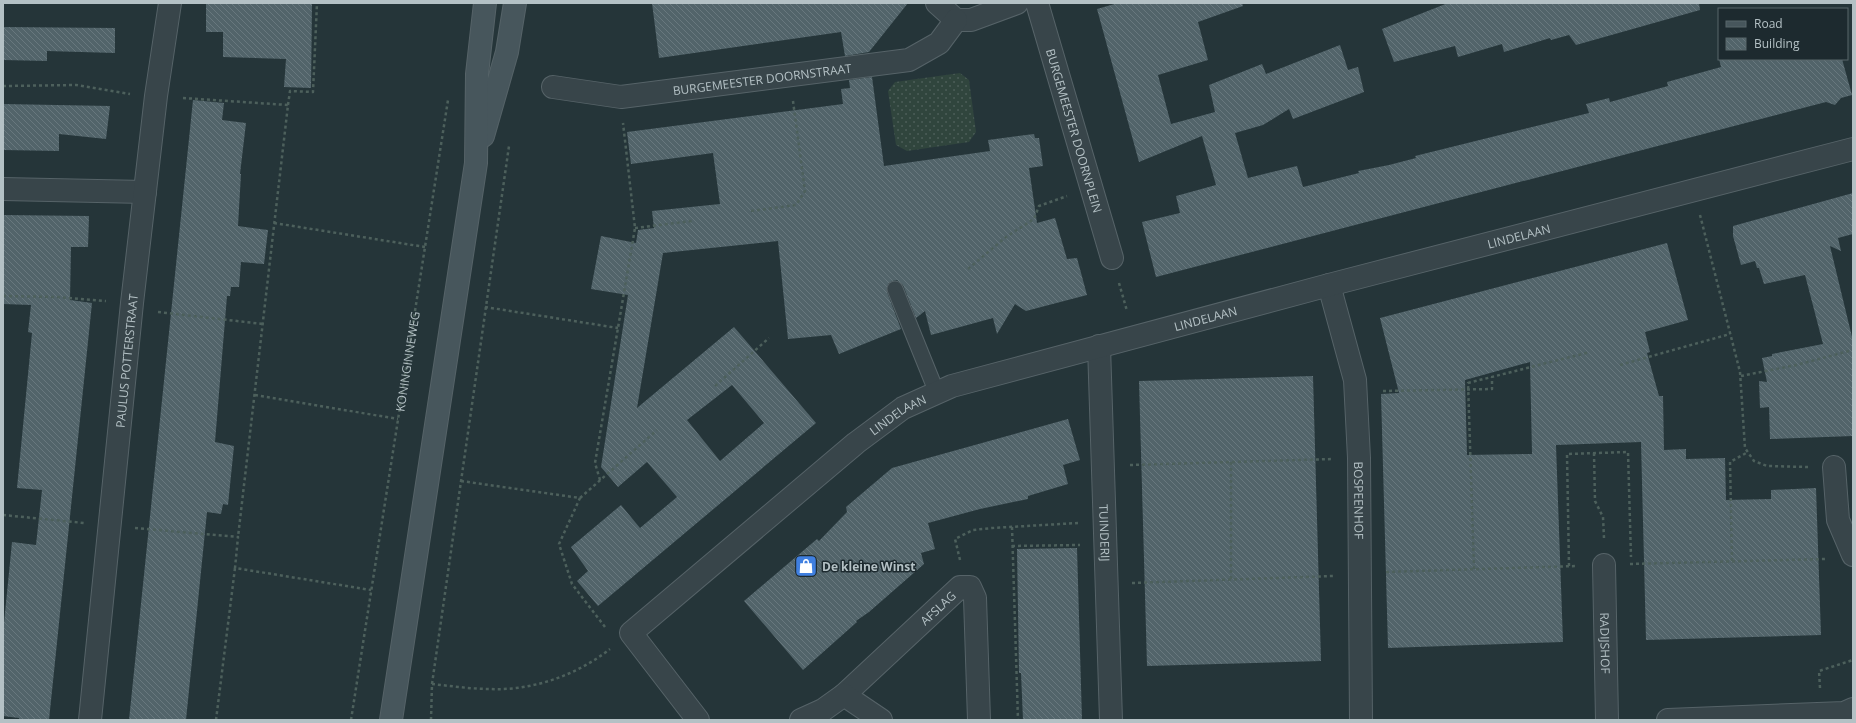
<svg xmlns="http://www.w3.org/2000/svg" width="1856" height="723" viewBox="0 0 1856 723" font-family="'Open Sans',sans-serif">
<defs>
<pattern id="grass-dots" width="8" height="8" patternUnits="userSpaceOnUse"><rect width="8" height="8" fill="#30453d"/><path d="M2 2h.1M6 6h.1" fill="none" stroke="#4c5e58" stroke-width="1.8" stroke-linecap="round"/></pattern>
<pattern id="building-back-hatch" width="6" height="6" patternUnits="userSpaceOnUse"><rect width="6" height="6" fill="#52646a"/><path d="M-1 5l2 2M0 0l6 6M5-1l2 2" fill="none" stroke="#68787e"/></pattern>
</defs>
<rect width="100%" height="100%" fill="#253539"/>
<path fill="url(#grass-dots)" d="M960 73 969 80 976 132 969 142 907 151 896 145 888 91 895 82Z"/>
<g fill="url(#building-back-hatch)" fill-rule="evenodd">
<path d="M206 3H312L311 88 284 87 286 59 223 57V32H206Z"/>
<path d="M652 3H908L869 52 845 56 841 32 659 58Z"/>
<path d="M1118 3H1242L1243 6 1198 22 1208 60 1158 75 1171 124 1215 112 1209 85 1262 64 1266 74 1340 45 1348 70 1358 67 1364 92 1293 119 1289 109 1263 125 1235 133 1248 178 1297 166 1303 187 1359 173 1358 171 1389 165 1416 158 1415 156 1589 113 1586 104 1609 98 1610 102 1668 86 1667 82 1721 67 1719 59H1842L1852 95 1841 98 1835 105 1826 102 1156 277 1142 222 1180 213 1176 196 1216 185 1202 136 1139 162 1097 9Z"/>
<path d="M1448 3H1699L1700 10 1576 45 1569 35 1551 40 1550 38 1504 52 1502 44 1458 57 1455 46 1394 62 1382 29Z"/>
<path d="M3 27 115 28V53L47 51V61L3 60Z"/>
<path d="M872 77 884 166 990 151 988 140 1034 134 1035 138H1039L1043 166 1029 168 1037 223 1055 218 1067 259 1077 258 1087 295 1026 311 1015 304 997 334 993 318 931 335 925 311 916 318 903 285 897 280 892 281 888 284 887 292 901 329 839 354 831 335 788 339 778 241 663 253 637 408 734 327 816 423 598 606 577 581 588 571 571 547 621 505 640 528 677 497 647 462 618 487 601 467 628 295 591 289 601 236 636 243 638 230 654 228 652 211 720 204 713 153 631 164 627 132 843 104 841 89 850 88 849 80ZM732 385 764 423 720 461 687 420Z"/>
<path d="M193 100 224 103 222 120 246 123 240 174H241L238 226 268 230 264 264 241 262 239 287H231L230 296H227L215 442 234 446 228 505 223 504 221 514 207 512 186 720H129Z"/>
<path d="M3 104 110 106 106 139 59 134V151L3 150Z"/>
<path d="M1853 193V234L1838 238 1841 251 1830 246 1853 341V436L1770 439 1769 407 1760 408 1759 381 1767 382 1762 358 1772 356V354L1823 344 1805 275 1764 284 1759 268H1757L1755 261 1741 265 1733 236V226Z"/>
<path d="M3 215 89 216 88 247H71L70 300 92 303 49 720H19V718L3 716V633L12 542 36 545 42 490 17 488 32 333 28 332 31 305 3 304Z"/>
<path d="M1667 243 1688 320 1645 332 1650 352 1647 353 1659 396H1663L1664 450 1686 449V459L1725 458 1726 500 1771 499V490L1816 488 1821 635 1646 640 1641 442 1556 445 1563 642 1388 648 1381 394 1399 393 1380 318ZM1530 362 1532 454 1467 455 1465 380Z"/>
<path d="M1313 376 1321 661 1147 666 1139 381Z"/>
<path d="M1068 419 1080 460 1063 465 1068 484 1028 496V499L980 509 928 523 935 549 921 553 924 564 869 612 856 621 857 622 803 670 744 601 817 539 819 541 847 512 846 507 892 468Z"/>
<path d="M1077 548 1082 720H1023L1021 673H1019L1017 549Z"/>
</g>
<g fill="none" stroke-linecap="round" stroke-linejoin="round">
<g stroke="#566368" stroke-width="17">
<path id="lane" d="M895 289 937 393"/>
</g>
<g stroke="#566368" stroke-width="24">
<g id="street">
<path d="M937 3 956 20"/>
<path id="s2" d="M1037 3 1112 258"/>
<path d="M956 20H971L1017 3"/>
<path id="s3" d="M553 87 621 97 909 60 939 43 956 20"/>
<path d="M3 189 145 192"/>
<path id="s4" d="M1329 285 1355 380 1359 458 1361 720"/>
<path id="s5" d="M1099 346 1111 720"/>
<path d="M1834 467 1838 520 1853 555"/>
<path id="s6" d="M1604 565 1607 720"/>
<path id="s7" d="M844 695 960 587H970L975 598 979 720"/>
<path id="s8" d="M90 720 132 303 156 96 170 3"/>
<path id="s9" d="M698 720 631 633 856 443 903 408 952 386 1329 285 1853 149"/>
<path d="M801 720 823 710 844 695 881 720"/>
<path d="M1668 720 1844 713 1853 709"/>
</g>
</g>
<g stroke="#566368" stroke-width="24">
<g id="secondary">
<path d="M483 136 507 52 515 3"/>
<path d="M391 720 476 163 477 74 485 3"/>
</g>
</g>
<g stroke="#4d605c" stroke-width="2.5" stroke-dasharray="3 3" stroke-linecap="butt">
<path d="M3 86 76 85 130 94"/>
<path d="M183 98 288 105 238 537"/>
<path d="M288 105 290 91 313 92 317 3"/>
<path d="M751 211 796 205 805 191 793 101"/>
<path d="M1700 215 1740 372 1745 448 1754 461 1767 466 1808 467"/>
<path d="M274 223 425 247"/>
<path d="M635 228 692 221"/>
<path d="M968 269 1006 237 1034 219 1039 206 1067 196"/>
<path d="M1119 283 1127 311"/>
<path d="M3 296 57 297 106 301"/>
<path d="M485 307 618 328"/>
<path d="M158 312 263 324"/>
<path d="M1620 365 1730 334"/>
<path d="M1741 376 1796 365 1853 350"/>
<path d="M715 386 769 338"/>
<path d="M1383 391 1492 389V377"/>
<path d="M255 395 398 419"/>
<path d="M1594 453 1595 501 1603 517 1604 538"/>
<path d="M1231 462V579"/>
<path d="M1130 465 1333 459"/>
<path d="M600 480 595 463 635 228 623 123"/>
<path d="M461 481 580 498 559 544 572 584 605 627"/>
<path d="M580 498 657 430"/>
<path d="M3 515 84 523"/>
<path d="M1012 527 1018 720"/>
<path d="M135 528 238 537 235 568 371 590"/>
<path d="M1012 546 1080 545"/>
<path d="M960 560 955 539 973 530 992 528 1078 523"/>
<path d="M1732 561 1730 462 1748 452"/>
<path d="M1630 564 1825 559"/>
<path d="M1569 566 1567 454 1628 452 1631 557"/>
<path d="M1474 569 1468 383 1590 352"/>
<path d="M1386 572 1577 566"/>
<path d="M1132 583 1333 576"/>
<path d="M432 684C451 686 471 689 490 689 532 691 577 675 610 649"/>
<path d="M1820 688 1819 671 1853 660"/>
<path d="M216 720 235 568"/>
<path id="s1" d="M351 720 448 100"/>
<path d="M431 720 432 684 509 146"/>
</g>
<use href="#lane" stroke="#38454a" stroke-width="15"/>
<use href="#street" stroke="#38454a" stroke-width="22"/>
<use href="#secondary" stroke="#47565c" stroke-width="22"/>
</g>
<defs>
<g id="shop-square" transform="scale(1.15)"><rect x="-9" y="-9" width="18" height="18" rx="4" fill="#3f7fe0" stroke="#1d2a2f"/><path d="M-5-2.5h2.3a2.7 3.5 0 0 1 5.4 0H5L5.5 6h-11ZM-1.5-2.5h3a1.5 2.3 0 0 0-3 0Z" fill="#fff"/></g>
</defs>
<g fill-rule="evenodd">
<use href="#shop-square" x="806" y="566"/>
</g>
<g text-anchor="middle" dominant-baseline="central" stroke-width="3" stroke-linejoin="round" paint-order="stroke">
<g font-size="12" fill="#b4c1c5" stroke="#1d2a2f">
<text stroke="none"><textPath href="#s3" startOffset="211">BURGEMEESTER DOORNSTRAAT</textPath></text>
<text stroke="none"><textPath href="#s2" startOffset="133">BURGEMEESTER DOORNPLEIN</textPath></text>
<text stroke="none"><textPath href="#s9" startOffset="1103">LINDELAAN</textPath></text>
<text stroke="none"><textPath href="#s9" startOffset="779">LINDELAAN</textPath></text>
<text stroke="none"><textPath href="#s8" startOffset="361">PAULUS POTTERSTRAAT</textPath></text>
<text stroke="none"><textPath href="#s1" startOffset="363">KONINGINNEWEG</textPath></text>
<text stroke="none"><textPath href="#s9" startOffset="455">LINDELAAN</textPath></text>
<text stroke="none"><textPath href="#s4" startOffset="219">BOSPEENHOF</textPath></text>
<text stroke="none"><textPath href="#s5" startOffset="187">TUINDERIJ</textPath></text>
<text stroke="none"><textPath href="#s7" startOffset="128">AFSLAG</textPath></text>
<text stroke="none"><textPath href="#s6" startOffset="78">RADIJSHOF</textPath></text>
</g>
<g font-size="12" font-weight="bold" fill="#b4c1c5" stroke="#1d2a2f" text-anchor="start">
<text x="822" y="566">De kleine Winst</text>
</g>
</g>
<rect width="1856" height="723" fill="none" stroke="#b4c1c5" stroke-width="8"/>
<rect x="1718" y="8" width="130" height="52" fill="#1d2a2f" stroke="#59666b"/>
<rect x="1726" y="21" width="20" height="6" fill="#47565c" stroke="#59666b"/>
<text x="1754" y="28" font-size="12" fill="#b4c1c5">Road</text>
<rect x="1726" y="38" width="20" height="12" fill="url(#building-back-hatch)" stroke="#59666b"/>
<text x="1754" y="48" font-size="12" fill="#b4c1c5">Building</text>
</svg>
